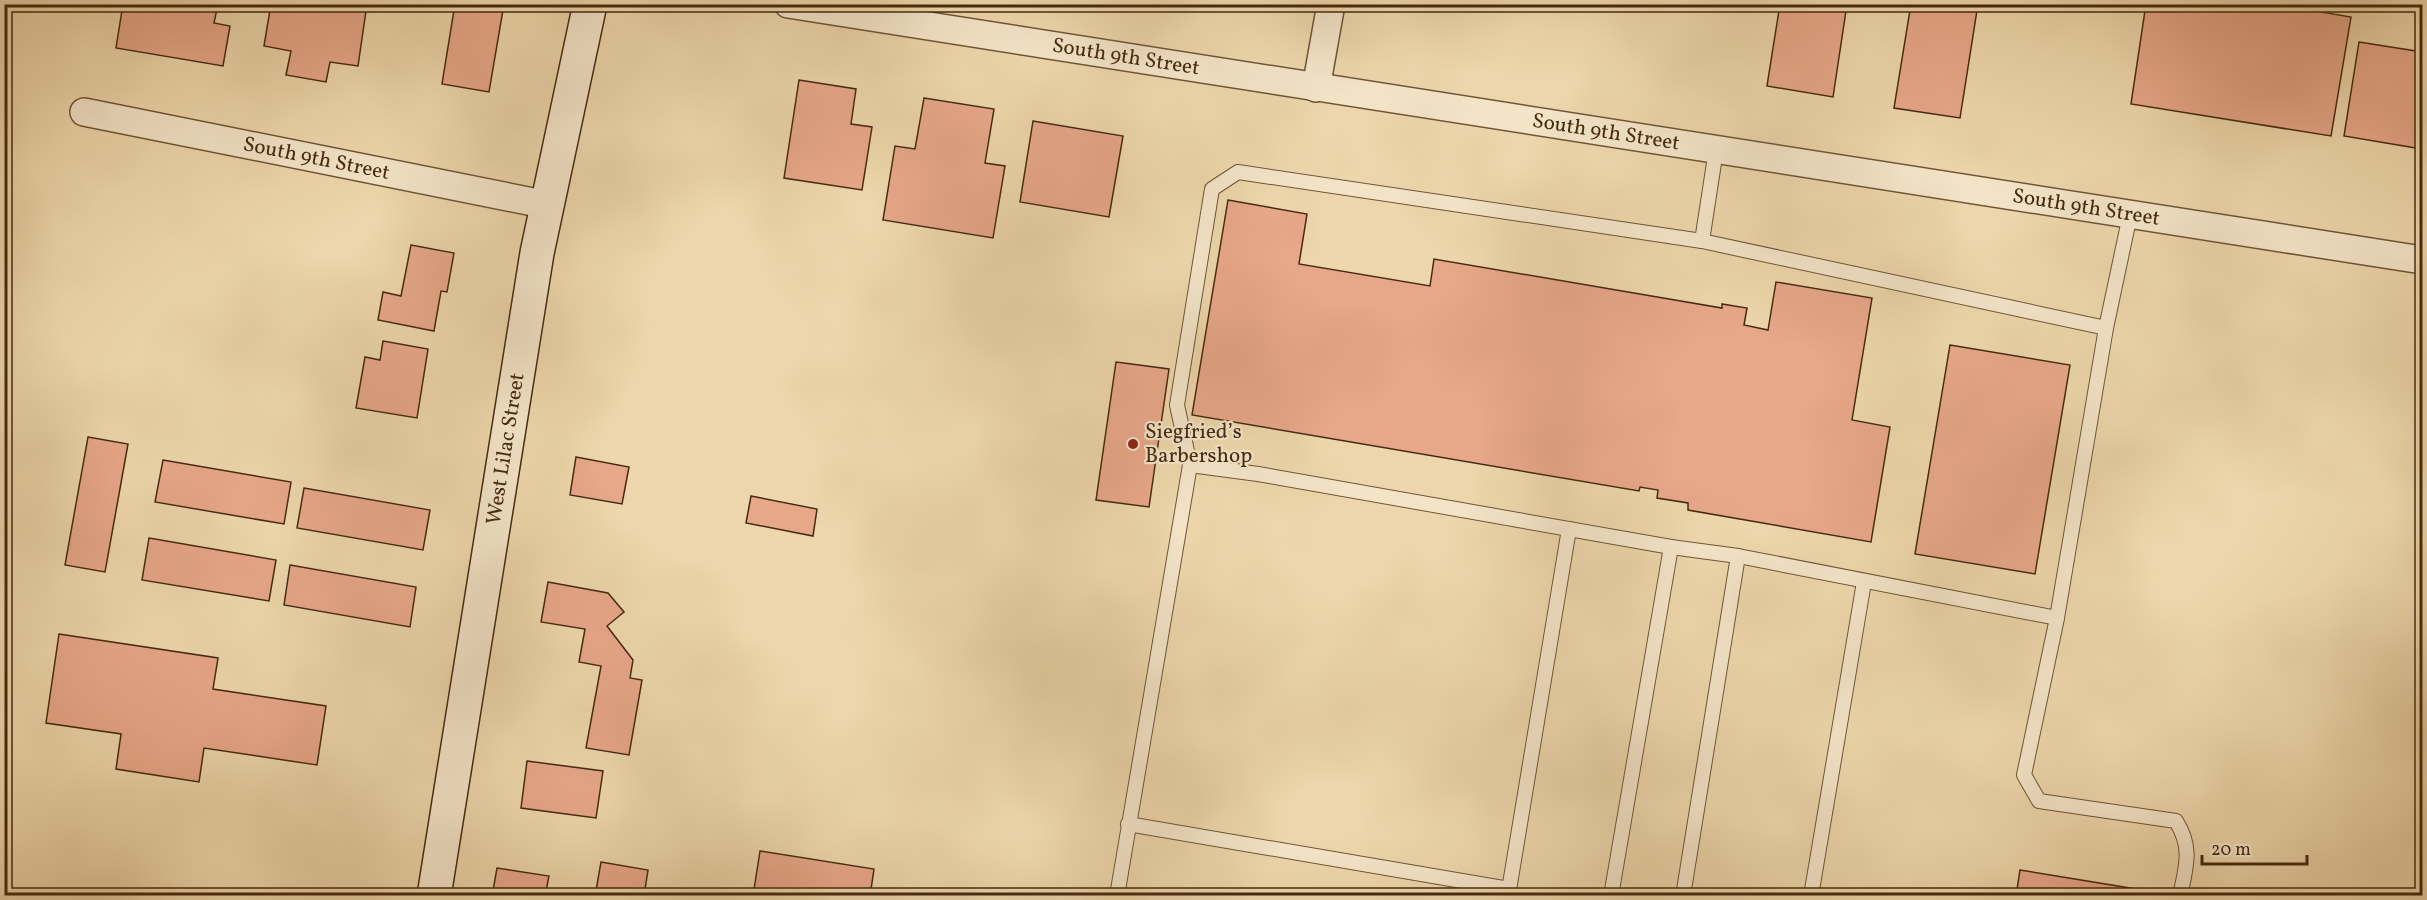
<svg xmlns="http://www.w3.org/2000/svg" width="2427" height="900" viewBox="0 0 2427 900" font-family="Vollkorn,serif">
<rect width="100%" height="100%" fill="#edd6ab"/>
<filter id="stains"><feTurbulence type="fractalNoise" baseFrequency=".00333" numOctaves="4"/><feColorMatrix values="0 0 0 0 .2 0 0 0 0 .09 0 0 0 0 .02 0 0 0 .5 -.17"/></filter>
<radialGradient id="worn" r=".72"><stop offset=".6" stop-color="#630" stop-opacity="0"/><stop offset="1" stop-color="#630" stop-opacity=".3"/></radialGradient>
<g fill="#e7a789" stroke="#462a0f" stroke-width="1.5">
<path d="M123 4H218L214 23 230 26 223 66 116 48Z"/>
<path d="M271 4H367L358 66 330 62 326 82 286 75 291 51 264 46Z"/>
<path d="M455 4H504L489 92 442 84Z"/>
<path d="M1491 4H1532L1531 11Z"/>
<path d="M1780 4H1847L1833 97 1767 86Z"/>
<path d="M1911 4H1978L1960 118 1894 108Z"/>
<path d="M2146 4H2274L2351 17 2331 136 2131 104Z"/>
<path d="M2359 42 2422 52V149L2344 136Z"/>
<path d="M799 80 856 89 851 124 872 127 862 190 784 178Z"/>
<path d="M924 98 994 109 985 163 1005 166 993 238 883 220 895 146 915 149Z"/>
<path d="M1033 121 1123 136 1109 217 1020 202Z"/>
<path d="M1228 200 1307 214 1299 264 1430 286 1434 259 1722 308V304L1747 308 1744 325 1768 330 1776 282 1872 298 1852 420 1890 427 1871 542 1688 510V503L1657 498 1658 490 1640 487 1639 491 1192 415Z"/>
<path d="M411 245 454 253 447 292 441 291 434 331 378 320 383 292 401 296Z"/>
<path d="M383 341 428 349 417 418 356 408 365 357 380 360Z"/>
<path d="M1950 345 2070 365 2035 574 1915 554Z"/>
<path d="M1116 362 1169 369 1149 507 1096 500Z"/>
<path d="M88 437 128 444 105 572 65 565Z"/>
<path d="M576 457 629 467 622 504 570 495Z"/>
<path d="M163 460 291 482 284 524 155 502Z"/>
<path d="M304 488 430 510 423 550 297 528Z"/>
<path d="M751 496 817 509 813 536 746 523Z"/>
<path d="M149 538 276 560 269 601 142 580Z"/>
<path d="M290 565 416 587 410 627 284 605Z"/>
<path d="M548 582 608 593 624 612 607 626 633 660 630 678 642 680 629 755 586 748 601 666 579 662 585 629 541 622Z"/>
<path d="M59 634 218 658 213 689 326 706 317 765 204 748 199 782 116 769 121 734 46 723Z"/>
<path d="M527 761 603 771 596 818 521 808Z"/>
<path d="M760 851 874 869 870 896H753Z"/>
<path d="M601 862 648 870 644 896H595Z"/>
<path d="M497 868 549 876 545 896H492Z"/>
<path d="M2020 870 2148 891V896H2016Z"/>
</g>
<g fill="none" stroke-linecap="round" stroke-linejoin="round">
<g stroke="#705536" stroke-width="16">
<g id="lane">
<path d="M1716 150 1702 241 2106 328 2130 215"/>
<path d="M2106 328 2057 618 2024 775 2039 801 2176 821C2193 848 2186 867 2180 896"/>
<path d="M1190 465 1258 474 1671 547 1738 556 2057 618"/>
<path d="M1128 824 1509 889"/>
<path d="M1117 896 1190 465 1177 405 1212 189 1238 172 1702 241"/>
<path d="M1508 896 1569 529"/>
<path d="M1611 896 1671 547"/>
<path d="M1683 896 1738 556"/>
<path d="M1811 896 1864 582"/>
</g>
</g>
<g stroke="#705536" stroke-width="30">
<g id="street">
<path id="s1" d="M788 4 2422 260"/>
<path d="M1316 88 1331 4"/>
<path id="s2" d="M84 112 548 205"/>
</g>
</g>
<g stroke="#462a0f" stroke-width="36">
<g id="secondary">
<path id="s3" d="M434 896 537 253 590 4"/>
</g>
</g>
<use href="#lane" stroke="#f3e4c8" stroke-width="14"/>
<use href="#street" stroke="#f3e4c8" stroke-width="27"/>
<use href="#secondary" stroke="#f3e4c8" stroke-width="33"/>
</g>
<circle fill="#8f2418" stroke="#f3e4c8" stroke-width="2" cx="1133" cy="444" r="6"/>
<g text-anchor="middle" dominant-baseline="central" stroke-width="4.5" stroke-linejoin="round" paint-order="stroke">
<g font-size="21" fill="#462a0f" stroke="#f3e4c8">
<text stroke="none"><textPath href="#s1" startOffset="342">South 9th Street</textPath></text>
<text stroke="none"><textPath href="#s1" startOffset="828">South 9th Street</textPath></text>
<text stroke="none"><textPath href="#s2" startOffset="237">South 9th Street</textPath></text>
<text stroke="none"><textPath href="#s1" startOffset="1314">South 9th Street</textPath></text>
<text stroke="none"><textPath href="#s3" startOffset="453">West Lilac Street</textPath></text>
</g>
<g font-size="21" fill="#462a0f" stroke="#f3e4c8" text-anchor="start">
<text x="1145" y="432">Siegfried’s<tspan x="1145" dy="24">Barbershop</tspan></text>
</g>
</g>
<rect width="2427" height="900" fill="none" stroke="#edd6ab" stroke-width="24"/>
<rect x="6" y="6" width="2415" height="888" fill="none" stroke="#462a0f" stroke-width="3"/>
<rect x="12" y="12" width="2403" height="876" fill="none" stroke="#462a0f" stroke-width="1.5"/>
<path d="M2202 855v9h105v-9" fill="none" stroke="#462a0f" stroke-width="3"/>
<text x="2211" y="855" font-size="18" fill="#462a0f" stroke="#f3e4c8" stroke-width="4.5" paint-order="stroke">20 m</text>
<rect width="100%" height="100%" filter="url(#stains)"/>
<rect width="100%" height="100%" fill="url(#worn)"/>
</svg>
